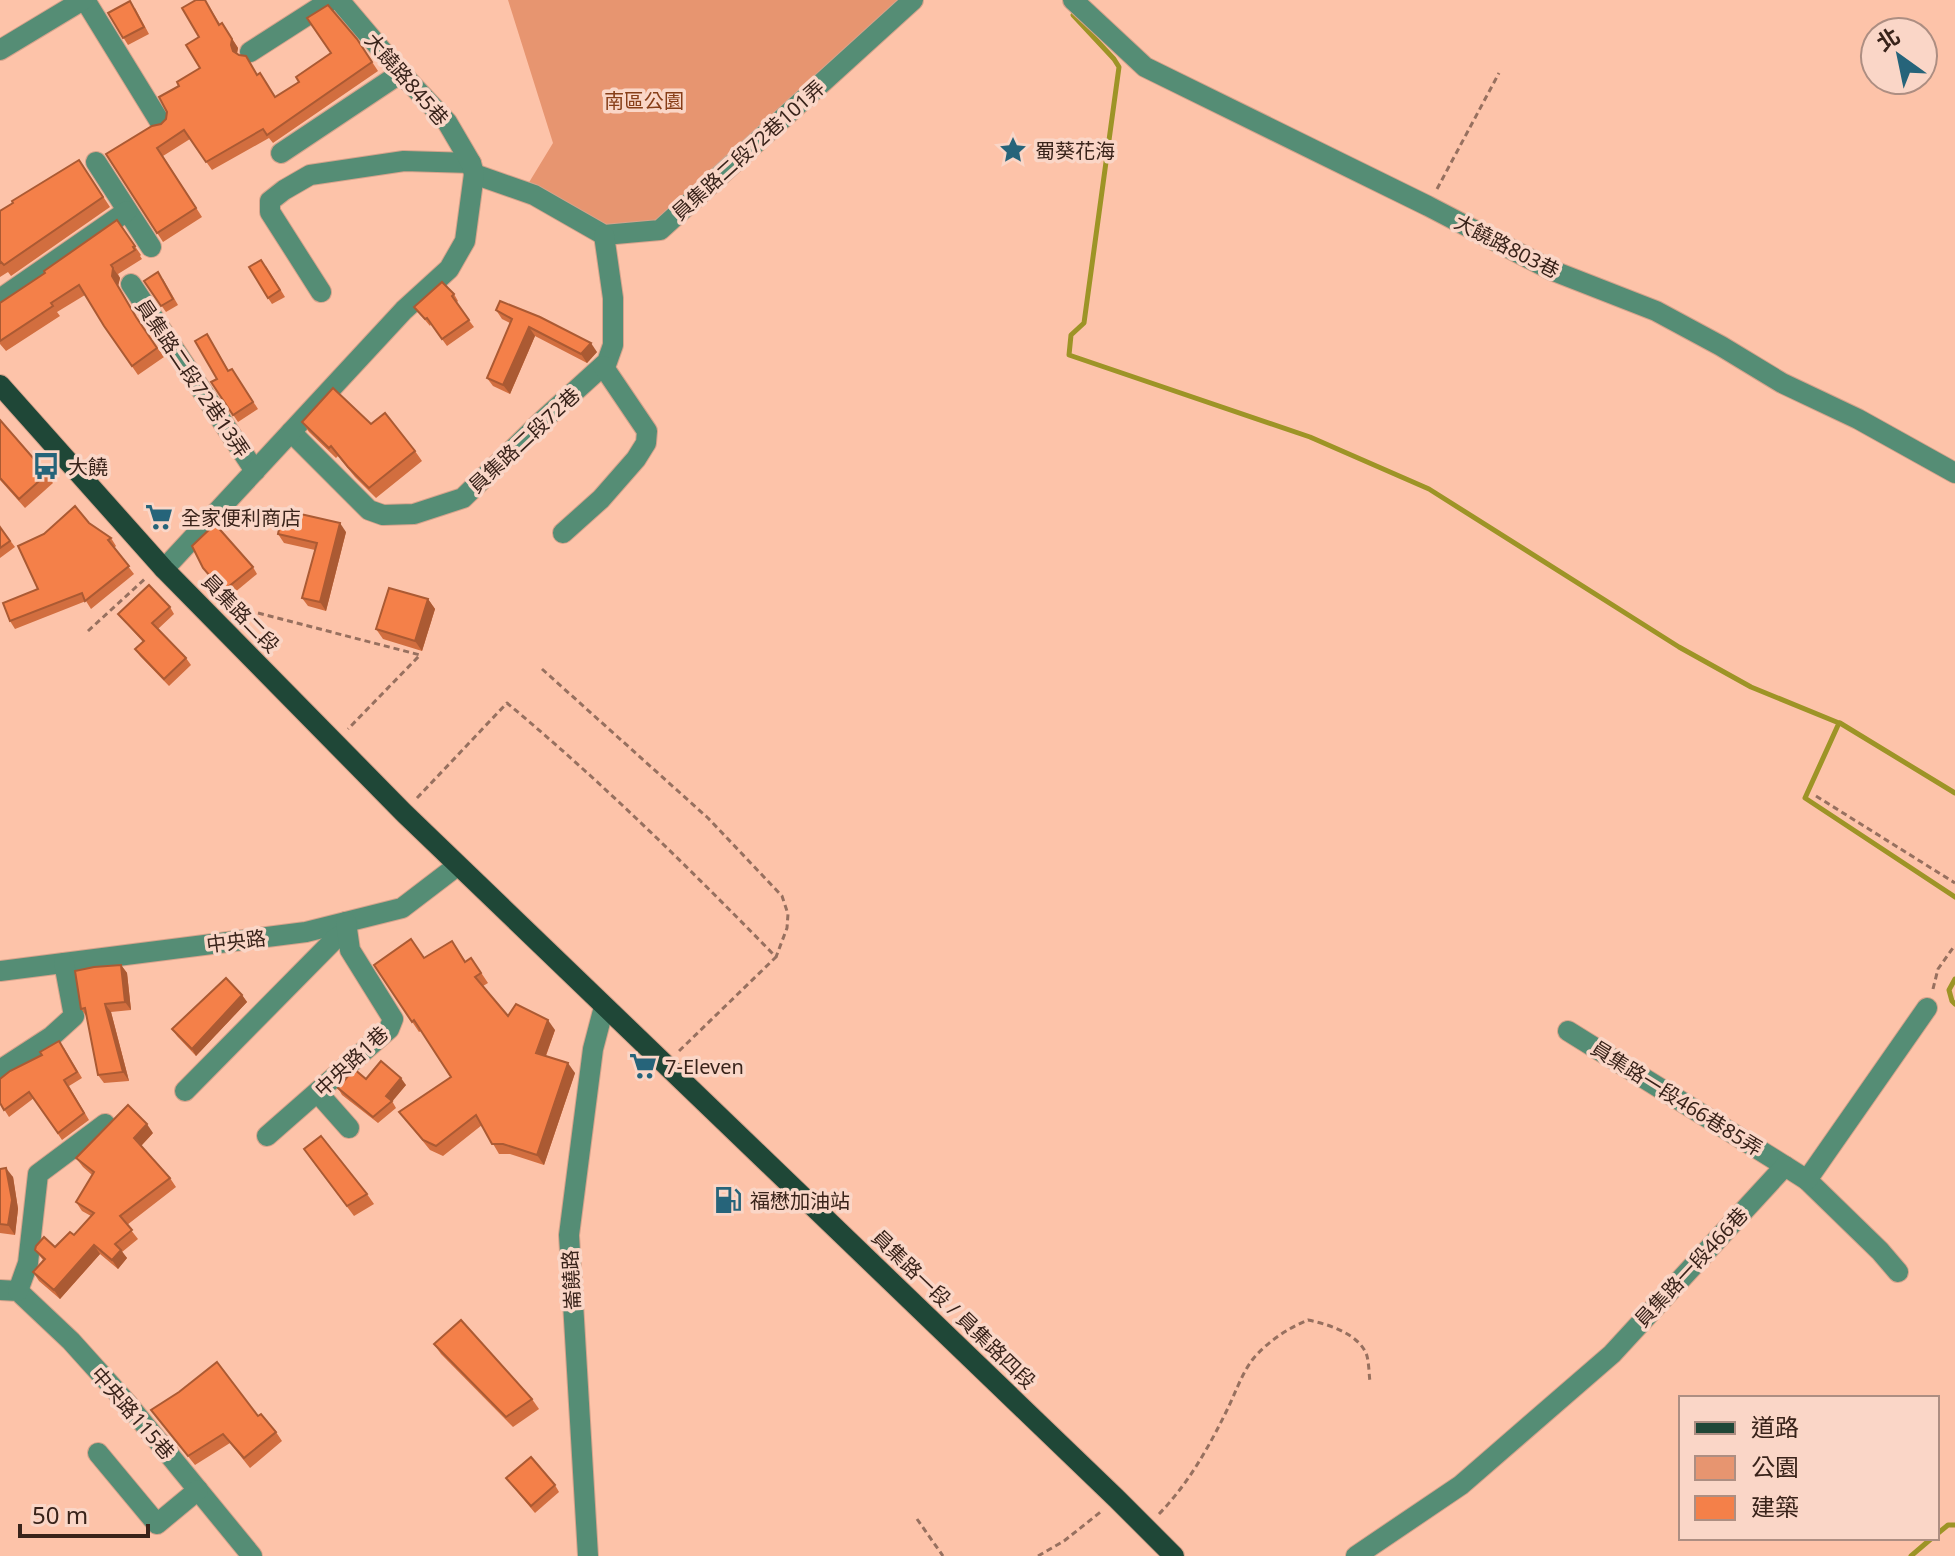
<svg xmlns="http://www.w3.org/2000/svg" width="1955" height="1556" viewBox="0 0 1955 1556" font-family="'Noto Sans','Noto Sans TC',sans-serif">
<rect width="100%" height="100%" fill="#fdc3a9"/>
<path fill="#e79570" d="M508 0H904L655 225 601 224 525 189 553 143Z"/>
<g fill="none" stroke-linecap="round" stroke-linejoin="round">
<g stroke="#9d9426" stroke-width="5">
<path d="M1075 11 1073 15 1114 59 1119 67 1084 323 1071 335 1069 355 1310 437 1429 489 1679 647 1751 687 1839 723 1805 798 1955 897"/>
<path d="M1840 723 1955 793"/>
<path d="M1955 979 1949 990 1952 1001 1955 1004"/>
<path d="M1937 1534 1948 1525H1955"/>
<path d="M1911 1556 1932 1538"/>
</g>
<g stroke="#d6a38c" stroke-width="22">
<g id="minor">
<path d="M85 0 160 122"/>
<path d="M1073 0 1145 67 1428 206 1551 270 1656 311 1721 346 1782 383 1858 419 1955 473"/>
<path d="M0 50 83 0"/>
<path d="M250 52 331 0"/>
<path d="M281 153 401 73"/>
<path d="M96 162 151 247"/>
<path d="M474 174 534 195 604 235 660 230 913 0"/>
<path d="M131 284 255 471"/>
<path d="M321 292 270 212V201L284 190 310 175 404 161 471 163"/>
<path d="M0 299 127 211"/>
<path d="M291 432 369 510 383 515 414 514 463 498 542 421 607 362 613 345V298L604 235"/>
<path d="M563 533 601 499 636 459 646 443 647 431 603 366"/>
<path d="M164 569 404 310 449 269 465 241 474 174 471 163 447 122 401 73 339 0"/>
<path d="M0 971 306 932 402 908 457 866"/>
<path d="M1568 1031 1785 1166"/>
<path d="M0 1070 52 1036 74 1016 64 963"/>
<path d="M185 1091 335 939 347 932"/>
<path d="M318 1093 349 1128"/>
<path d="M267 1136 389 1029 393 1019 350 950 346 922"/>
<path d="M1807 1180 1880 1251 1898 1272"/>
<path d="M0 1290 18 1291 71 1341 126 1402 252 1556"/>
<path d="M18 1291 28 1263 38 1174 105 1124"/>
<path d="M98 1453 157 1524 198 1490"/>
<path d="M588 1556 569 1235 593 1049 604 1007"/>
<path d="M1356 1556 1461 1485 1612 1354 1785 1166 1807 1180 1927 1008"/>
</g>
</g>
<g stroke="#d6a38c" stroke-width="22">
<path id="major" d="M0 385 164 569 404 813 1117 1499 1174 1556"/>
</g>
<g stroke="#97705f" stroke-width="3" stroke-dasharray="6 4" stroke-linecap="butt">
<path d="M1437 189 1499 73"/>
<path d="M258 613 420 655 348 729"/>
<path d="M88 631 147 577"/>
<path d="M542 669 708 818 782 896 788 914 787 928 776 957"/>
<path d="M1816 796 1955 883"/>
<path d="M417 798 507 703C602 782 690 869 776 957L679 1051"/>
<path d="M1933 989 1938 969 1955 945"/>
<path d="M1159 1514C1188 1484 1209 1447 1227 1410 1235 1394 1242 1373 1253 1359 1267 1342 1288 1328 1308 1320 1328 1324 1360 1334 1367 1356 1369 1364 1369 1374 1370 1382"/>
<path d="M917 1519 943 1556"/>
<path d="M1038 1556 1064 1541 1103 1510"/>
</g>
<use href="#minor" stroke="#558d75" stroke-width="20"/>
<use href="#major" stroke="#1f4737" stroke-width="20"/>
</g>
<g fill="#d26e3f">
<path d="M205 0 220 24 228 32 238 48 237 54 257 74 276 97 299 82 357 39 378 71 273 143 269 138 212 170 190 139 163 156 202 217 163 242 106 154 161 124 166 119 179 86 200 68 199 37Z"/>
<path d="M135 8 149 34 128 45 108 13Z"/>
<path d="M79 160 110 207 11 276 8 272 0 277V211Z"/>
<path d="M117 220 141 255 140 256 142 259 118 274 120 278 118 286 142 326 164 357 138 375 104 326 85 295 57 312 60 316 6 351 0 344V303L45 273Z"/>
<path d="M266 266 285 297 272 304 268 298Z"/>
<path d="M163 279 178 305 166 312 144 281Z"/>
<path d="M454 294 458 301 456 303 474 327 447 346 431 324 430 326 414 307Z"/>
<path d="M496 310 597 352 587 363 535 336 510 394 493 386 487 378 510 323 502 319Z"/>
<path d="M207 334 229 371 232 369 258 409 238 422 211 382 217 379Z"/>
<path d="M0 420 53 483 25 508 0 480Z"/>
<path d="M302 422 371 424 415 451 422 461 376 498 355 477 338 456 336 458 309 432Z"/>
<path d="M89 523 111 538 116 546 114 548 134 574 91 609 86 601 15 629 10 621 38 589Z"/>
<path d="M0 527 15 547 0 558Z"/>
<path d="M346 532 326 611 308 606 302 598 315 550 284 543 278 534Z"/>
<path d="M253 567 257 574 228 598 203 568Z"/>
<path d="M428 599 435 609 422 651 383 639 376 629Z"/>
<path d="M170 607 174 614 158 629 186 658 191 665 169 686 140 656 135 649 143 642 118 614Z"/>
<path d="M452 941 466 962 478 968 488 983 483 986 508 1016 555 1030 546 1056 575 1073 544 1165 510 1154H499L482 1125 443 1156 430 1150 399 1112 451 1077 421 1031 419 1032 374 965 424 958Z"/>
<path d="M121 965 127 973 131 1010 111 1012 129 1081 104 1083 98 1075 87 1017 81 1009Z"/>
<path d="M242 995 247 1002 196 1056 177 1036 172 1029Z"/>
<path d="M64 1048 82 1078 69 1086 89 1120 62 1140 34 1098 9 1117 0 1103Z"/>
<path d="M366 1079 406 1085 392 1101 396 1108 378 1123 342 1095 338 1088Z"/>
<path d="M153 1133 141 1146 170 1178 176 1187 127 1225 138 1239 122 1252 127 1258 118 1269 100 1254 60 1299 39 1281 33 1272 43 1260 35 1250 55 1247 74 1235 91 1216 82 1211 76 1202 92 1175 83 1167 76 1158Z"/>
<path d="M311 1159 367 1194 374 1204 354 1216Z"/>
<path d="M0 1169 13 1177 18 1209 15 1235 0 1233Z"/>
<path d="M434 1344 532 1399 539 1409 513 1427 441 1354Z"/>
<path d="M151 1410 258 1416 276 1432 282 1441 250 1468 230 1443 195 1465Z"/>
<path d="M506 1478 555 1485 559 1492 535 1513Z"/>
</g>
<g fill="#ab5a33">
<path d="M222 23 238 48 237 53 233 51Z"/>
<path d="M113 268 120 278 118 286 142 326 112 276Z"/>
<path d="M529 327 535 336 510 394 503 385Z"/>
<path d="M591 343 597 352 587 363 581 354Z"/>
<path d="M340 523 346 532 326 611 320 602Z"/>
<path d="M428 599 435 609 422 651 415 641Z"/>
<path d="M121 965 127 973 131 1010 125 1002Z"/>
<path d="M242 995 247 1002 196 1056 192 1049Z"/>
<path d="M105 1004 111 1012 129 1081 123 1072Z"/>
<path d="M548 1020 555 1030 543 1063 536 1053Z"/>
<path d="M568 1063 575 1073 544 1165 537 1155Z"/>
<path d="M401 1078 406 1085 391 1103 386 1096Z"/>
<path d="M147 1124 153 1133 140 1147 134 1138Z"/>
<path d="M6 1168 13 1177 18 1209 15 1235 8 1225Z"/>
<path d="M94 1245 100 1254 60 1299 54 1290Z"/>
<path d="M121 1250 127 1258 118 1269 112 1260Z"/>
</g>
<g fill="#f48049" stroke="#ab5a33" stroke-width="2">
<path d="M196 0H205L219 25 222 23 232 39 231 45 233 51 239 55 246 56 257 75 260 73 275 97 299 82 296 77 331 53 307 18 328 5 357 39 372 62 267 135 263 129 206 162 184 130 157 148 196 208 157 233 106 154 152 126 161 124 166 119 167 112 159 97 179 86 177 82 200 68 186 45 199 37 182 8Z"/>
<path d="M130 1 144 27 123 38 108 13Z"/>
<path d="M79 160 103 197 4 265 1 262 0 263V211L13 203 12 201Z"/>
<path d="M117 220 135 246 133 247 135 250 111 265 113 268 112 276 136 317 157 348 132 366 104 326 79 285 51 303 53 306 0 341V303L45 273 44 271Z"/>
<path d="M261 260 280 290 268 298 249 267Z"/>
<path d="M158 272 173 299 161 306 144 281Z"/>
<path d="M442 282 454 294 452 296 469 320 442 339 427 318 425 319 414 307Z"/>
<path d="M500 301 540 317 591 343 581 354 529 327 503 385 487 378 512 319 496 310Z"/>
<path d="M207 334 228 371 232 369 253 402 233 415 211 382 217 379 195 341Z"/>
<path d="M333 388 371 424 385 413 415 451 369 488 348 467 331 446 329 448 302 422Z"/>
<path d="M0 420 47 474 19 499 0 478Z"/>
<path d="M75 506 89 523 111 538 108 540 129 566 85 601 82 593 10 621 3 603 38 589 18 546 44 534Z"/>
<path d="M283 510 340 523 320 602 302 598 317 543 278 534Z"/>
<path d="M215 524 253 567 223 591 203 568 192 546Z"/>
<path d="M0 527 10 541 0 548Z"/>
<path d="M149 585 170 607 152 623 186 658 164 679 135 649 144 641 118 614Z"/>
<path d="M389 588 428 599 415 641 376 629Z"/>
<path d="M411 939 424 958 452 941 465 962 471 958 481 973 475 977 508 1016 516 1004 548 1020 536 1053 568 1063 537 1155 503 1144H492L476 1115 436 1146 423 1140 399 1112 451 1077 414 1020 412 1022 374 965Z"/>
<path d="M121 965 125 1002 105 1004 123 1072 98 1075 85 1008 81 1009 75 971 94 967Z"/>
<path d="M226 978 242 995 192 1049 172 1029Z"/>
<path d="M59 1041 77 1072 64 1080 84 1113 58 1133 29 1092 4 1110 0 1103V1079L10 1071 42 1055 40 1052Z"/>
<path d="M381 1061 401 1078 386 1096 392 1101 373 1117 338 1088 354 1069 366 1079Z"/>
<path d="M128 1105 147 1124 134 1138 170 1178 120 1216 132 1230 115 1244 121 1250 112 1260 94 1245 54 1290 33 1272 45 1259 35 1250 36 1246 44 1237 55 1247 70 1232 74 1235 94 1213 76 1202 94 1172 76 1158Z"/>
<path d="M321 1136 367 1194 347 1206 304 1149Z"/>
<path d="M6 1168 12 1200 8 1225 0 1224V1169Z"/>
<path d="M461 1320 532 1399 506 1417 434 1344Z"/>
<path d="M217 1362 258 1416 261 1414 276 1432 244 1458 223 1434 188 1456 151 1410 179 1392Z"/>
<path d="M531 1457 555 1485 531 1506 506 1478Z"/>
</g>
<defs>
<g id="sight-bare" transform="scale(2.16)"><path d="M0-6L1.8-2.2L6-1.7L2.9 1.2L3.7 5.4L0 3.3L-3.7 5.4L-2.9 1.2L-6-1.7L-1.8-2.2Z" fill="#26647a" stroke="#fad6c7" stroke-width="2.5" paint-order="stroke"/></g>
<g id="bus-bare" transform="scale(2.16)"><path d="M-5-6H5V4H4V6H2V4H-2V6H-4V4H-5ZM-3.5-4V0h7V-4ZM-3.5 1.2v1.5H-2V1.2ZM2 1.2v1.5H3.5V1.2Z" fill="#26647a" stroke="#fad6c7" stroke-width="2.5" paint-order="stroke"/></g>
<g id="supermarket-bare" transform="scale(2.16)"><path d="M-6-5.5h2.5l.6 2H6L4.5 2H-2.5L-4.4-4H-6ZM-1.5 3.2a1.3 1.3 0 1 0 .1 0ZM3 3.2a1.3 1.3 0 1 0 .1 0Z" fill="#26647a" stroke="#fad6c7" stroke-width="2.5" paint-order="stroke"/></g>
<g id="fuel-bare" transform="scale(2.16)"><path d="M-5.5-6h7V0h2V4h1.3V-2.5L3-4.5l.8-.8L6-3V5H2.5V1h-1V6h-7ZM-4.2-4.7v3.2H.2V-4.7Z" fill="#26647a" stroke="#fad6c7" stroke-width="2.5" paint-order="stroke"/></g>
</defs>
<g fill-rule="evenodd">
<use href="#sight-bare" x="1013" y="150"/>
<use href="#bus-bare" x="46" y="466"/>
<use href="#supermarket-bare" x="159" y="517"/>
<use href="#supermarket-bare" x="643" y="1066"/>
<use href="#fuel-bare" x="728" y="1200"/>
</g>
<g text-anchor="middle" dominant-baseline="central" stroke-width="7" stroke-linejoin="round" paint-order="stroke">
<g font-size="20" fill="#39231a" stroke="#fad6c7">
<text transform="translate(407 79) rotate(49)">大饒路845巷</text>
<text transform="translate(748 150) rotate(-42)">員集路二段72巷101弄</text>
<text transform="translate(1507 246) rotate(27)">大饒路803巷</text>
<text transform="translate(193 378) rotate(56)">員集路二段72巷13弄</text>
<text transform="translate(524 440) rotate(-43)">員集路二段72巷</text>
<text transform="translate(241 613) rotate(46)">員集路二段</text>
<text transform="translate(236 941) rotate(-7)">中央路</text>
<text transform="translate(351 1061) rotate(-43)">中央路1巷</text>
<text transform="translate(1677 1098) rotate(32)">員集路一段466巷85弄</text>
<text transform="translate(1691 1267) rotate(-47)">員集路一段466巷</text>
<text transform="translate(571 1280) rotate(-93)">崙饒路</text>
<text transform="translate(954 1309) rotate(44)">員集路一段 / 員集路四段</text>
<text transform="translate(133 1413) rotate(49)">中央路115巷</text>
</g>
<g font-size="20" fill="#873e18" stroke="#fad6c7">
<text x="644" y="100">南區公園</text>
</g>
<g font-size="20" fill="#39231a" stroke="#fad6c7" text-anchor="start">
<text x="1035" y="150">蜀葵花海</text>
<text x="68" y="466">大饒</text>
<text x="181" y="517">全家便利商店</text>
<text x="665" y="1066">7-Eleven</text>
<text x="750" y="1200">福懋加油站</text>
</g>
</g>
<rect x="1679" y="1396" width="260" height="144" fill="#fad6c7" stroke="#ad8e82" stroke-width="2"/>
<rect x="1695" y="1422" width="40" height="12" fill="#1f4737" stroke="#ad8e82" stroke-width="2"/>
<text x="1751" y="1436" font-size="24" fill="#39231a">道路</text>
<rect x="1695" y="1456" width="40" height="24" fill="#e79570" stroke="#ad8e82" stroke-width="2"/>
<text x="1751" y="1476" font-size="24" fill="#39231a">公園</text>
<rect x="1695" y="1496" width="40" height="24" fill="#f48049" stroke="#ad8e82" stroke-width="2"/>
<text x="1751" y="1516" font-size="24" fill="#39231a">建築</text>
<g transform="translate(1899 56) rotate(327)"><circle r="38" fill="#fad6c7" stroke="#ad8e82" stroke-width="2"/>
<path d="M0-6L14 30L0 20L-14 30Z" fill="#26647a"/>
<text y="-12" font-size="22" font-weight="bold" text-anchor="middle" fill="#39231a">北</text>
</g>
<path d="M20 1524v12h128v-12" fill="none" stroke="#39231a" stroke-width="4"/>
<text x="32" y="1524" font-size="24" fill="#39231a" stroke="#fad6c7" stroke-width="6" paint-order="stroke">50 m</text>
</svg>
